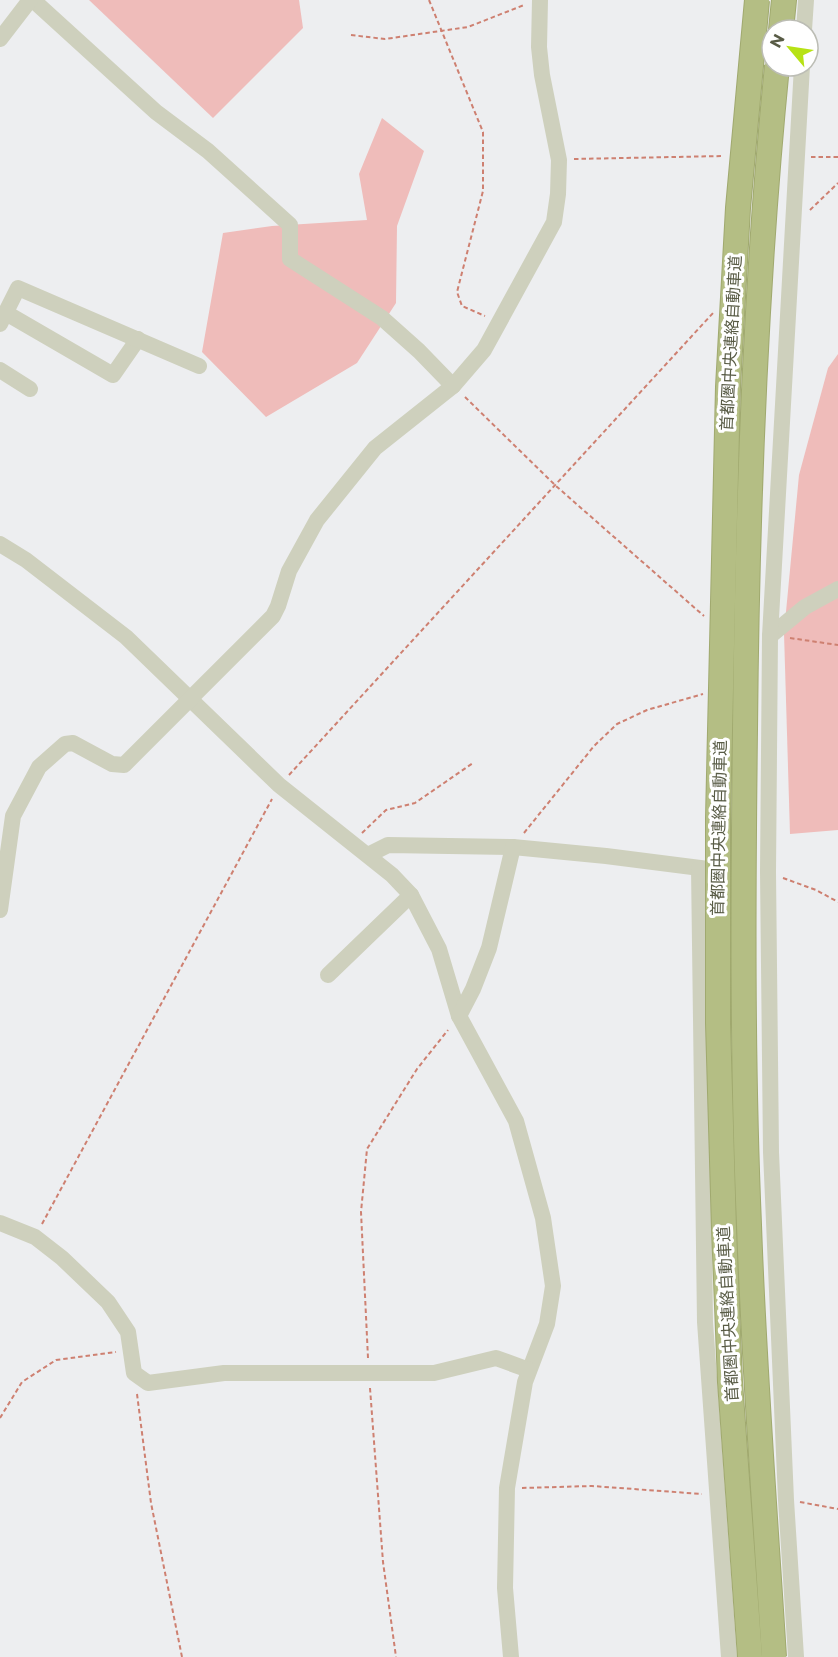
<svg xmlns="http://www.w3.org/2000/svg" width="838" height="1657" viewBox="0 0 838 1657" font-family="Montserrat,'Noto Sans JP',sans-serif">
<rect width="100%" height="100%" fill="#edeef0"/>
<g fill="#efbcba">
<path d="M89 0H299L303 28 213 118Z"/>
<path d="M382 118 424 151 397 226 396 303 357 363 266 417 202 352 223 233 272 226 367 220 359 174Z"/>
<path d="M838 354V830L790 834 784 633 799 475 828 368Z"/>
</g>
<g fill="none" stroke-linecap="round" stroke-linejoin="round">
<g stroke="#a0a96f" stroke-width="26">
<path id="highway" d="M781 30 784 0"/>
</g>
<g stroke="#ce8071" stroke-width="2" stroke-dasharray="4.5 3" stroke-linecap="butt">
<path d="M429 0 483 132V191L457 292 462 306 485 316"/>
<path d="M351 35 385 39 468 27 524 5"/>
<path d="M811 157H838"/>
<path d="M574 159 724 156"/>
<path d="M810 210 838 183"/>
<path d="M465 397 556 486 704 616"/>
<path d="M790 638 838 645"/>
<path d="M289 775 713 313"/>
<path d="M362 833 386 810 415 803 473 763"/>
<path d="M524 833 594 746 617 724 647 710 703 694"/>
<path d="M783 878 816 890 838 902"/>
<path d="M42 1224 272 799"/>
<path d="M368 1358 361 1212 367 1149 417 1069 448 1030"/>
<path d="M370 1388 383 1562 396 1657"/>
<path d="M137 1394 151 1503 182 1657"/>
<path d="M0 1418 22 1382 56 1360 116 1352"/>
<path d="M522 1488 592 1486 702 1494"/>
<path d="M800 1502 838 1509"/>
</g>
<g stroke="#ced0bd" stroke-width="16">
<path d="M33 0 156 112 208 151 290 225V259L382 318 419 351 453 386"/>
<path d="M804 30 806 0"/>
<path d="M0 39 30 0"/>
<path d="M6 313 113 375 138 339"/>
<path d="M0 324 18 288 199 366"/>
<path d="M0 370 30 389"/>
<path d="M0 544 26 560 126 637 279 785 392 875 411 895 439 949 459 1016 516 1121 543 1218 553 1286 547 1324 525 1382 507 1488 505 1588 511 1657"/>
<path d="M770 636 805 607 838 589"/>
<path d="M368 855 388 845 513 847 606 856 708 869"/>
<path d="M699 868 705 1322 729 1657"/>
<path d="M0 910 13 816 39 767 65 744 73 743 112 764 124 765 273 616 278 606 289 571 317 520 375 448 453 386 484 350 554 222 558 194 559 160 542 75 539 47 540 0"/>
<path d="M328 975 411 895"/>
<path d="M459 1016 473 989 489 948 513 847"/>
<path d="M0 1223 35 1237 62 1258 108 1302 128 1332 134 1373 148 1383 224 1373H434L496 1358 529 1370"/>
<path d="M796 1657 786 1500 771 1152 768 872 770 636 802 66"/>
</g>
<use href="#highway" stroke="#b4be84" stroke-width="24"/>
<g stroke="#a0a96f" stroke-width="26" stroke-linecap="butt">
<g id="highway-bridge">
<path d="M750 1657 730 1382 724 1229 718 1023V818L728 387 738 208 757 0"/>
<path d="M774 1657C765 1513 754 1369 749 1225 742 1060 743 895 745 729 747 508 755 286 777 66"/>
</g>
</g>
<use href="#highway-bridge" stroke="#b4be84" stroke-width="24"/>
</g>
<g text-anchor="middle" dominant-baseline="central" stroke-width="6" stroke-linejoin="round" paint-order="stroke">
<g font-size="16" fill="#585b45" stroke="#fff">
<text transform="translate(731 343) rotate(-87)">首都圏中央連絡自動車道</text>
<text transform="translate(719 828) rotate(-89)">首都圏中央連絡自動車道</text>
<text transform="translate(728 1314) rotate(-93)">首都圏中央連絡自動車道</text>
</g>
</g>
<g transform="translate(790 48) rotate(299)"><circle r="28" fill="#ffffff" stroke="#bcbdb5" stroke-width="1.5"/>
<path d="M0-4.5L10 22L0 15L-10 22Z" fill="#b7e215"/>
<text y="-9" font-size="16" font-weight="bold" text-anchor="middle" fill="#585b45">N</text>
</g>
</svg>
